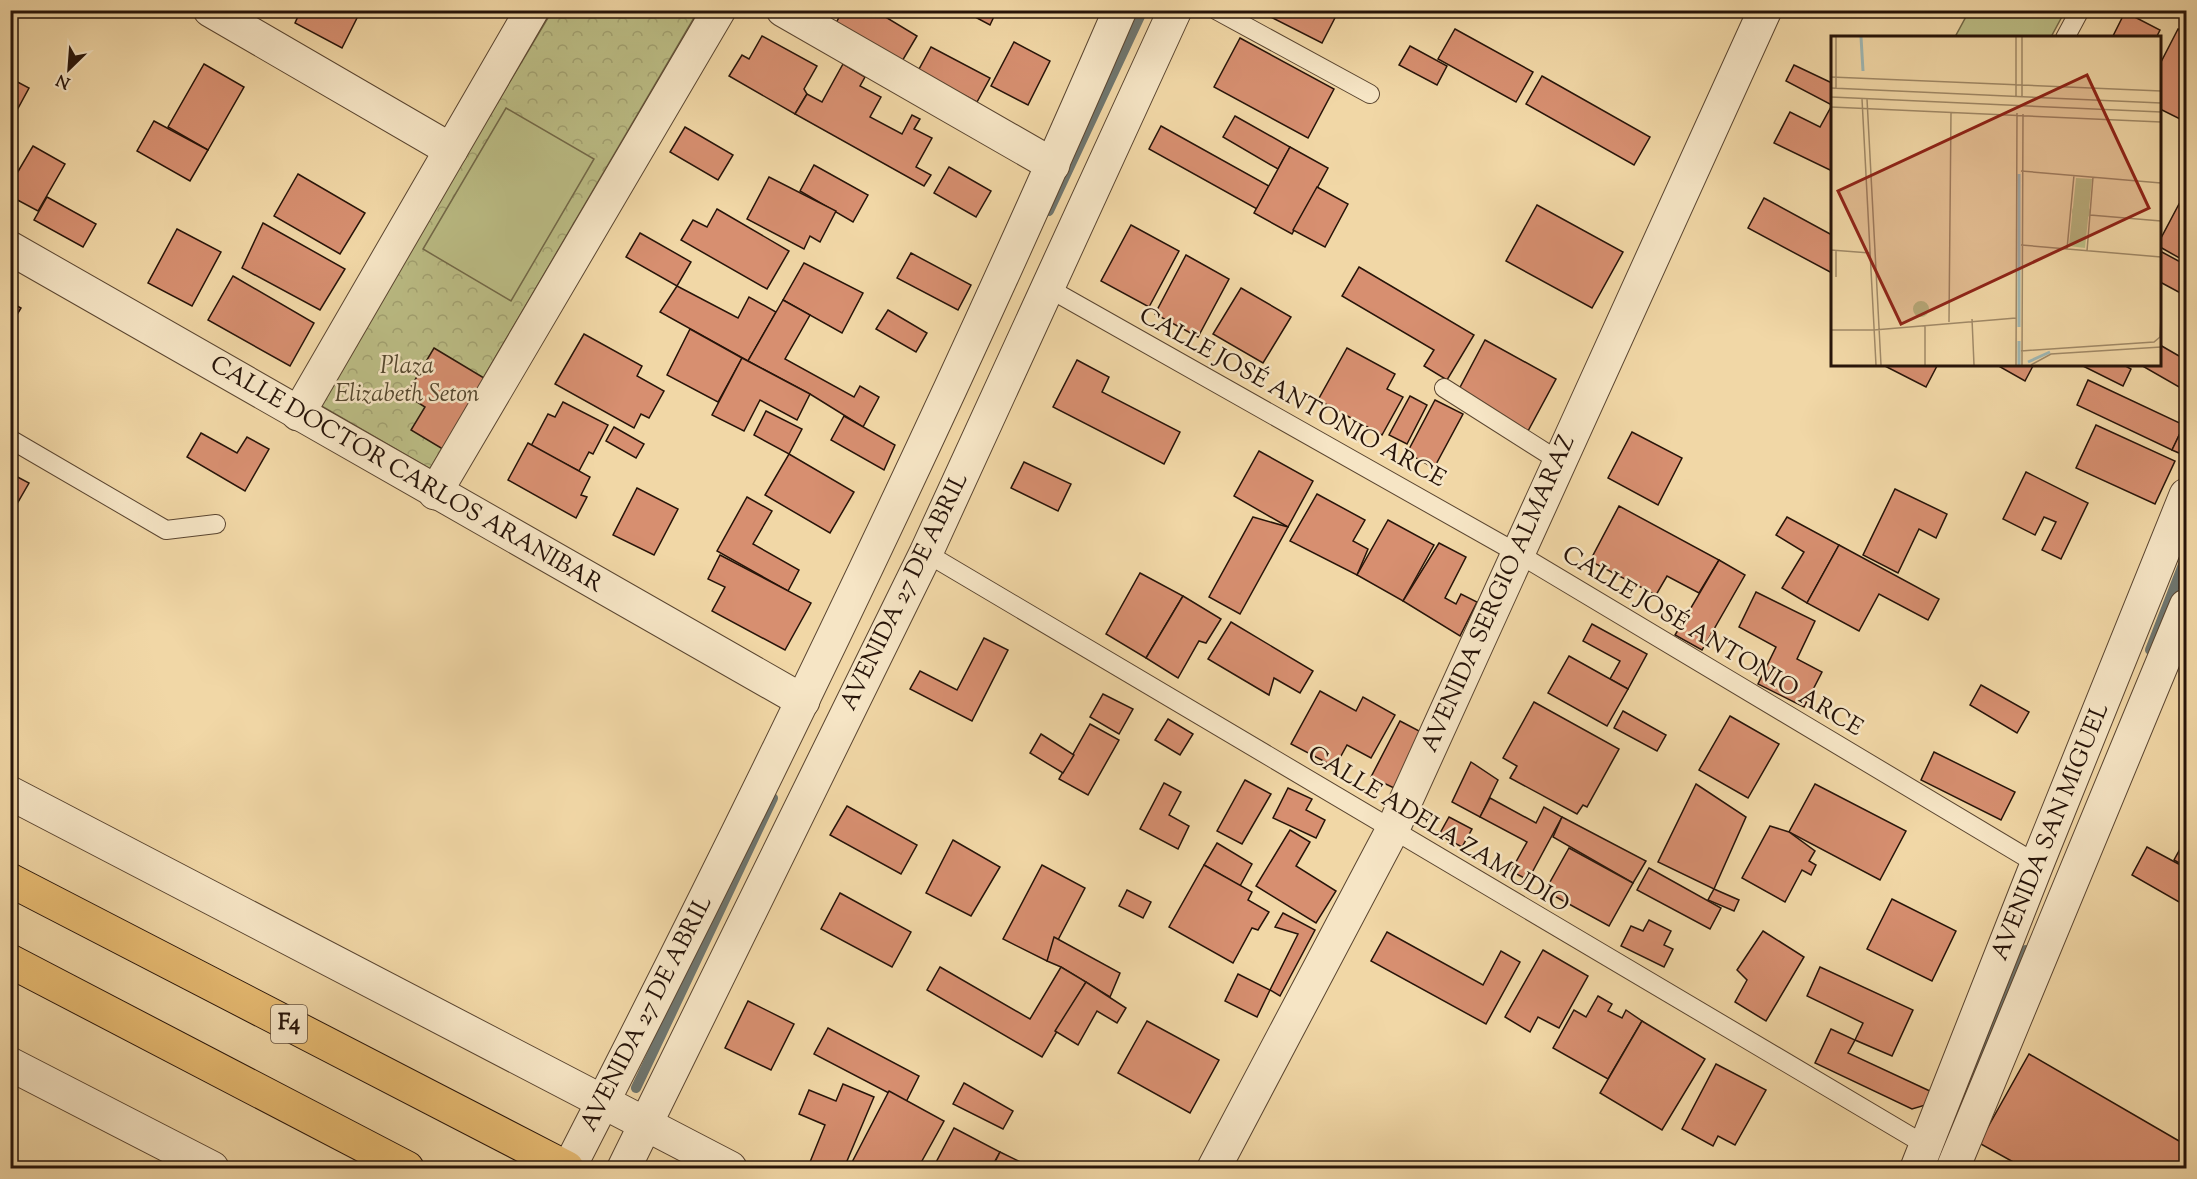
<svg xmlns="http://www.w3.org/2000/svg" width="2197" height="1179" viewBox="0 0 2197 1179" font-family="'Sorts Mill Goudy',serif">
<defs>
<pattern id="park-crowns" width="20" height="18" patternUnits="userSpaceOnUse" patternTransform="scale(1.5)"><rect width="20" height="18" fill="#bcbe86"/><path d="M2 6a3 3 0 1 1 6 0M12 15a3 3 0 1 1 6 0" fill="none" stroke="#a2a272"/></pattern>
</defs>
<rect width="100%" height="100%" fill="#f1d7a6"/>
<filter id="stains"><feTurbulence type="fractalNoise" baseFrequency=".00333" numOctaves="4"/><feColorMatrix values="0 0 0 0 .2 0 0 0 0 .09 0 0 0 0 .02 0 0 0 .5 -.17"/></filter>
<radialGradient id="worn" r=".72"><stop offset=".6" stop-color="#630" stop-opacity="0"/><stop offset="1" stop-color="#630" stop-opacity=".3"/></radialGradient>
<path fill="url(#park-crowns)" stroke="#726948" stroke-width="1.5" d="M552 11H698L430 469 318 404Z"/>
<g fill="#bcbe86" stroke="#726948" stroke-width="1.5">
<path d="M1969 11V10L2065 11 2051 37H1955Z"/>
<path d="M506 108 594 159 511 301 423 249Z"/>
</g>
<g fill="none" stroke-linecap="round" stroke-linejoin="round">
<g stroke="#6f766f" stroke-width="10">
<path d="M1049 211 1143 10"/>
<path d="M2150 650 2186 557"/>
<path d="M636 1088 773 798"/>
<path d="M1935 1165 2026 950"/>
</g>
</g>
<g fill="#d78f70" stroke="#271409" stroke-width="1.5">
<path d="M301 10H361L342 48 295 23Z"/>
<path d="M843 10H874L917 36 901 63 835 25Z"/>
<path d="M962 10H997L990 25Z"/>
<path d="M1257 10H1339L1322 43Z"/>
<path d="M2125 12 2160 30 2156 38H2112Z"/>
<path d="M1455 29 1533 72 1516 102 1438 59Z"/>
<path d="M2178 29 2186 34V116L2184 121 2160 109V64Z"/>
<path d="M762 36 817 66 804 89 807 94 795 114 729 76 742 55 749 59Z"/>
<path d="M1240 38 1334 89 1308 138 1214 87Z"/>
<path d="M1014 42 1050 61 1028 105 991 86Z"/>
<path d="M1410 46 1447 66 1437 85 1399 65Z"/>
<path d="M931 47 990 78 977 102 918 71Z"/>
<path d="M204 64 244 87 208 150 168 127Z"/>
<path d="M843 64 865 77 860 86 881 97 870 117 902 134 912 115 920 119 914 129 932 138 916 167 931 175 924 186 795 114 807 94 822 102Z"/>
<path d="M1794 65 1832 83V166L1830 170 1774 143 1790 112 1820 127 1832 105 1786 81Z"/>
<path d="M1542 76 1650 137 1634 165 1526 104Z"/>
<path d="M10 78 29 88 16 112 10 109Z"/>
<path d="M1235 116 1290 147 1278 169 1223 137Z"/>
<path d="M154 121 208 150 190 181 137 151Z"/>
<path d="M1161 126 1269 186 1257 209 1149 149Z"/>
<path d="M685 127 733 155 718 180 670 152Z"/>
<path d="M33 146 65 164 38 211 10 196V185Z"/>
<path d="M1290 147 1328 168 1292 234 1254 213Z"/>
<path d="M814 165 868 195 853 222 800 191Z"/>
<path d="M949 167 991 191 976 217 934 193Z"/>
<path d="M298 174 365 213 340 254 274 216Z"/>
<path d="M769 177 836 211 820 242 810 236 804 249 747 219Z"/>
<path d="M1317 187 1348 204 1325 247 1293 230Z"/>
<path d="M47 197 96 224 83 247 34 220Z"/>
<path d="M1764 198 1832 235V273L1748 228Z"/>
<path d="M2179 204 2186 208V253L2183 260 2160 247V240Z"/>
<path d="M1537 205 1623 252 1592 308 1506 261Z"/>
<path d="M717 209 789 251 767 289 681 240 693 220 707 227Z"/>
<path d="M263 223 345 269 320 310 242 268Z"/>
<path d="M1131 225 1179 251 1149 307 1101 281Z"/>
<path d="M177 229 221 252 192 306 148 283Z"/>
<path d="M640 233 691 262 677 286 626 257Z"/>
<path d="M2160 251 2186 265V296L2160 282Z"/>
<path d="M911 253 971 285 958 310 897 278Z"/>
<path d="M1186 255 1229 279 1198 337 1155 314Z"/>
<path d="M804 263 863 293 842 333 783 300Z"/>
<path d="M1359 267 1474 335 1447 380 1424 366 1434 350 1342 296Z"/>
<path d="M233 276 314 323 290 366 208 320Z"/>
<path d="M677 286 738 318 749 297 776 312 748 361 660 312Z"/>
<path d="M1241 288 1291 317 1263 363 1213 334Z"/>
<path d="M783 300 810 315 785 359 854 397 860 386 879 397 863 427 810 394 748 361Z"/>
<path d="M10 302 21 308 10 326Z"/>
<path d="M888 310 927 333 916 352 876 329Z"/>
<path d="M690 329 742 358 718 402 667 375Z"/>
<path d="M584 334 642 366 637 376 664 391 649 418 641 414 634 428 555 384Z"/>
<path d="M1485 340 1556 379 1528 431 1457 393Z"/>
<path d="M2160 345 2186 360V391L2139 364H2160Z"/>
<path d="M434 348 494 384 451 454 411 430 425 407 406 395Z"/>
<path d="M1347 348 1395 374 1387 389 1403 397 1382 435 1318 400Z"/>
<path d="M742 358 810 394 797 420 760 400 744 431 712 415Z"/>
<path d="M1077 360 1109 377 1102 392 1180 432 1164 464 1053 407Z"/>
<path d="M1881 364H1938L1926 387Z"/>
<path d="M1995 364H2034L2025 381Z"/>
<path d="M2079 364H2122L2131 369 2123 386Z"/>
<path d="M2088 380 2184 425 2172 450 2077 405Z"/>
<path d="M1410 396 1427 405 1407 444 1389 435Z"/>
<path d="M1435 400 1463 414 1434 468 1407 453Z"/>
<path d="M563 402 608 425 593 454 589 452 579 471 531 446 548 414 555 417Z"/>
<path d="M766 411 802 429 789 454 754 435Z"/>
<path d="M844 416 895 445 884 470 831 440Z"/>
<path d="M2096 425 2175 461 2155 504 2076 468Z"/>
<path d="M2184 425 2186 426V456L2172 450Z"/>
<path d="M614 427 644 444 636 458 606 441Z"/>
<path d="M1632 432 1682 458 1658 505 1608 478Z"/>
<path d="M201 433 237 453 247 437 269 449 245 491 187 457Z"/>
<path d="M528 443 590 477 581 495 587 497 576 518 508 480Z"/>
<path d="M1259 451 1313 481 1288 527 1234 496Z"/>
<path d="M789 454 854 492 830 533 765 495Z"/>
<path d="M1024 462 1071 484 1058 511 1011 488Z"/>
<path d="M2026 472 2088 503 2061 559 2042 550 2056 522 2044 517 2035 535 2003 519Z"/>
<path d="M10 473 29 483 10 516Z"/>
<path d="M637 488 678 509 654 555 613 535Z"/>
<path d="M1895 489 1947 514 1936 538 1919 529 1898 573 1863 555Z"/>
<path d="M1317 494 1365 520 1353 541 1368 549 1357 575 1290 541Z"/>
<path d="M747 497 772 511 753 544 799 570 788 591 717 551Z"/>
<path d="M1619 506 1719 560 1699 593 1667 576 1656 595 1590 561Z"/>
<path d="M1253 517 1288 527 1240 614 1209 597Z"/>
<path d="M1787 517 1839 545 1807 603 1782 588 1804 552 1776 535Z"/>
<path d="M1388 520 1434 545 1403 601 1357 575Z"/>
<path d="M1439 543 1466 557 1445 598 1456 604 1461 594 1477 602 1460 636 1403 601Z"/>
<path d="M1839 545 1939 599 1928 620 1879 594 1859 631 1807 603Z"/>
<path d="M720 555 811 603 785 650 712 611 725 587 708 579Z"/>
<path d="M1719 560 1745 575 1702 650 1675 635Z"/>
<path d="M1140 573 1183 596 1146 658 1106 634Z"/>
<path d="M1756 592 1815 621 1797 659 1822 672 1804 707 1758 684 1776 647 1739 627Z"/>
<path d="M1183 596 1221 619 1206 643 1199 641 1178 678 1146 658Z"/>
<path d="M1231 622 1313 671 1300 693 1274 678 1269 695 1208 659Z"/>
<path d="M1592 624 1647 654 1628 689 1610 679 1620 661 1583 641Z"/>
<path d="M984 638 1008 650 972 721 910 689 920 671 957 690Z"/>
<path d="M1569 656 1628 689 1607 726 1548 693Z"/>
<path d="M1981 685 2029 712 2017 733 1970 705Z"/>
<path d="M1320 691 1356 711 1363 697 1395 715 1371 758 1347 745 1335 767 1291 744Z"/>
<path d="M1103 694 1133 709 1119 734 1090 717Z"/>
<path d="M1534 702 1619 749 1587 807 1583 805 1577 814 1510 778 1517 766 1503 758Z"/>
<path d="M1623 711 1666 735 1657 751 1614 728Z"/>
<path d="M1730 716 1779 744 1748 798 1699 770Z"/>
<path d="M1168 719 1193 734 1180 755 1155 740Z"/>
<path d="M1400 721 1423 733 1394 788 1371 777Z"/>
<path d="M1090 724 1119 740 1088 795 1059 779Z"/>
<path d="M1041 734 1074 755 1063 773 1030 753Z"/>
<path d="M1934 752 2015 792 2001 820 1921 780Z"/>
<path d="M1471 762 1498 780 1480 817 1452 802Z"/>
<path d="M1245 780 1271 794 1242 844 1217 831Z"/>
<path d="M1164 783 1181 792 1169 815 1189 826 1178 849 1140 829Z"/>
<path d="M1696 784 1746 817 1714 889 1658 862Z"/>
<path d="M1815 784 1906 831 1880 880 1789 832Z"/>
<path d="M1288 788 1312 799 1306 810 1325 820 1316 838 1273 818Z"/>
<path d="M1490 798 1536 823 1544 807 1562 817 1528 880 1511 871 1527 842 1480 817Z"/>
<path d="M847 806 917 845 901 874 830 835Z"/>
<path d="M1449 817 1472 829 1462 847 1439 835Z"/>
<path d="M1562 817 1646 861 1633 883 1553 837Z"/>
<path d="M1770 826 1789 832 1815 851 1809 861 1816 865 1811 875 1802 870 1785 902 1742 878Z"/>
<path d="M1290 830 1310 842 1296 866 1336 891 1316 923 1256 886Z"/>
<path d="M2186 838V867L2174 860Z"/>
<path d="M953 840 1000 867 971 916 926 893Z"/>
<path d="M1217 843 1252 864 1240 886 1204 865Z"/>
<path d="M2147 847 2186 868V906L2132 875Z"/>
<path d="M1569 848 1633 883 1609 926 1545 891Z"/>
<path d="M1042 865 1085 888 1047 961 1003 939Z"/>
<path d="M1204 865 1252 892 1248 900 1269 912 1258 930 1252 928 1233 963 1169 927Z"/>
<path d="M1649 868 1721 908 1710 929 1637 890Z"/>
<path d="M1714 889 1739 900 1734 911 1708 900Z"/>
<path d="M1127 890 1151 902 1143 918 1119 906Z"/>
<path d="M840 893 911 932 892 967 821 929Z"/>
<path d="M1892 899 1956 931 1932 981 1867 949Z"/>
<path d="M1283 913 1315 930 1280 996 1270 990 1298 934 1275 927Z"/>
<path d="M1649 920 1671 931 1664 945 1673 949 1664 967 1621 946 1631 926 1643 931Z"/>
<path d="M1763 931 1804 957 1766 1021 1735 1002 1747 980 1737 970Z"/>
<path d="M1387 932 1483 985 1501 951 1520 962 1486 1024 1371 961Z"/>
<path d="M1054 937 1120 973 1110 997 1061 967 1047 961Z"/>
<path d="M1543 950 1588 976 1559 1028 1538 1017 1530 1032 1505 1017Z"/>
<path d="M940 967 1030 1019 1061 967 1086 982 1042 1057 927 990Z"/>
<path d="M1820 967 1913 1010 1892 1056 1855 1040 1863 1023 1807 996Z"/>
<path d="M1238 974 1270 990 1257 1017 1225 1001Z"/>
<path d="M1086 982 1126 1008 1117 1023 1097 1011 1078 1045 1055 1031Z"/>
<path d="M1598 996 1612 1004 1608 1011 1622 1018 1626 1010 1642 1021 1608 1079 1553 1048 1574 1010 1586 1017Z"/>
<path d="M748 1001 794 1024 771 1070 725 1048Z"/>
<path d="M1147 1021 1219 1060 1190 1113 1118 1073Z"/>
<path d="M1642 1021 1705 1059 1662 1130 1600 1093Z"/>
<path d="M828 1028 919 1076 906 1102 814 1054Z"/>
<path d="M1831 1029 1855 1040 1848 1053 1932 1092 1929 1104 1912 1109 1815 1063Z"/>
<path d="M2029 1054 2186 1145V1168H2024L1979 1143Z"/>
<path d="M1716 1064 1766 1090 1735 1145 1718 1136 1713 1146 1682 1129Z"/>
<path d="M964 1083 1013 1111 1003 1129 953 1104Z"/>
<path d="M843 1084 874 1097 844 1168H826L810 1162 825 1125 799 1114 809 1090 836 1101Z"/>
<path d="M889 1091 944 1121 918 1168H849Z"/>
<path d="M954 1128 1000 1152 991 1168H933Z"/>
<path d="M1000 1152 1033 1168H992Z"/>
</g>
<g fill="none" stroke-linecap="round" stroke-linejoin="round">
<g stroke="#5a4530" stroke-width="20">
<g id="service">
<path d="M1216 10 1370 94"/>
<path d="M2065 38 2080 10"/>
<path d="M1048 288 1517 553 2037 864"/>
<path d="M1444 388 1559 461"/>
<path d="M10 439 166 530 216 524"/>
<path d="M926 553 1927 1146"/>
</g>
</g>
<g stroke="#5a4530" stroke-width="35">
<g id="minor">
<path d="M210 10 451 150"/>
<path d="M783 10 1053 165"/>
<path d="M10 248 803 701"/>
<path d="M298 414 532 10"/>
<path d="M435 493 719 10"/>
<path d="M10 793 730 1168"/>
<path d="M10 1064 212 1168"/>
<path d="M1214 1168 1392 831 1765 10"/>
<path d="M1917 1168 2037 864 2186 495"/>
<path d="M1953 1168 2186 606"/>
</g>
</g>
<g stroke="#5a4530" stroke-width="35">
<g id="tertiary">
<path d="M569 1168C764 788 950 403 1120 10"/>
<path d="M624 1168 926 553 1175 10"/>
</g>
</g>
<g stroke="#271409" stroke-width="35">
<g id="trunk">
<path d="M10 880 567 1168"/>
<path d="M10 961 407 1168"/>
</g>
</g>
<use href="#service" stroke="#f6e5c5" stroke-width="18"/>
<use href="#minor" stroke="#f6e5c5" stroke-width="33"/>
<use href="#tertiary" stroke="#f6e5c5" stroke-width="33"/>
<use href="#trunk" stroke="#e8bc73" stroke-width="33"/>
</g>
<g text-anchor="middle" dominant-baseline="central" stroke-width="5" stroke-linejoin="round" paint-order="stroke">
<rect fill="#f6e5c5" stroke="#655341" stroke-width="1.5" x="271" y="1005" width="36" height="38" rx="4.5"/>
<g font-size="22" font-weight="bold" fill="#271409">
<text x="289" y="1024">F4</text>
</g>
<g font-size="24" font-style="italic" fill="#54472e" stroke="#f6e5c5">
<text x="407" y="367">Plaza<tspan x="407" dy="28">Elizabeth Seton</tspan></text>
</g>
<g font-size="24" fill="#271409" stroke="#f6e5c5">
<text transform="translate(1292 398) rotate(29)">CALLE JOSÉ ANTONIO ARCE</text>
<text transform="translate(406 475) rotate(30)">CALLE DOCTOR CARLOS ARANIBAR</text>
<text transform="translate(905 592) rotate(-64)">AVENIDA 27 DE ABRIL</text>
<text transform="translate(1499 594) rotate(-66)">AVENIDA SERGIO ALMARAZ</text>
<text transform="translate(1712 642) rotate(31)">CALLE JOSÉ ANTONIO ARCE</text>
<text transform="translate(1438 830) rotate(31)">CALLE ADELA ZAMUDIO</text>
<text transform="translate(2051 832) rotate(-68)">AVENIDA SAN MIGUEL</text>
<text transform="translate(647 1014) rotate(-63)">AVENIDA 27 DE ABRIL</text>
</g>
</g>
<g transform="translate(1831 36)">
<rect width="330" height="330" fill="#f1d7a6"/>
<path d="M245 142 261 143 254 212 238 210Z" fill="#bcbe86"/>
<path d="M241 176a9 9 0 1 1 18 0a9 9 0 1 1-18 0ZM82 273a8 8 0 1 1 16 0a8 8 0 1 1-16 0Z" fill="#bcbe86"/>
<path fill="none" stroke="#9fb7b3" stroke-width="3" d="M30 1 32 35M188 291V138M197 326 219 316M188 329V305"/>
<path fill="none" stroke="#a08967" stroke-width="1.5" d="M0 41 330 55M0 52 330 67M5 52V1M185 60V1M0 61 330 76M191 61V1M31 63 45 329M36 63 50 329M0 71 330 86M190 135 330 147M259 179 330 185M190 209 330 221M236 213 243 139M0 214 39 217M5 215V241M256 215 262 141M141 283 143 329M118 286 120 76M94 289V329M0 294H43L185 282M190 315 323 306 329 301 330 281M185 329 186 77M191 329 192 78M200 329 220 318 330 311"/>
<path fill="#8f2418" fill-opacity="0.15" stroke="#8f2418" stroke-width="3" d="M256 39 318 172 70 288 7 155Z"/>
<rect width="330" height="330" fill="none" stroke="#271409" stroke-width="3"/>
</g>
<rect width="2197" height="1179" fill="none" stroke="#f1d7a6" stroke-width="36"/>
<rect x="12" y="12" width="2173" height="1155" fill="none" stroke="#271409" stroke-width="3"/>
<rect x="18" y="18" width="2161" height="1143" fill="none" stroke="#271409" stroke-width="1.5"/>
<g transform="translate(69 69) rotate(205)" stroke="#f6e5c5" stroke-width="4.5" paint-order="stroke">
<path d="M0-4.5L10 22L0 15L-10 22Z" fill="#271409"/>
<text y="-9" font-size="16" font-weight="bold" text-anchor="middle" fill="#271409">N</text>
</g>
<rect width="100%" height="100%" filter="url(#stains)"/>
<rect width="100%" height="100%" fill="url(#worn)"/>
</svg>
